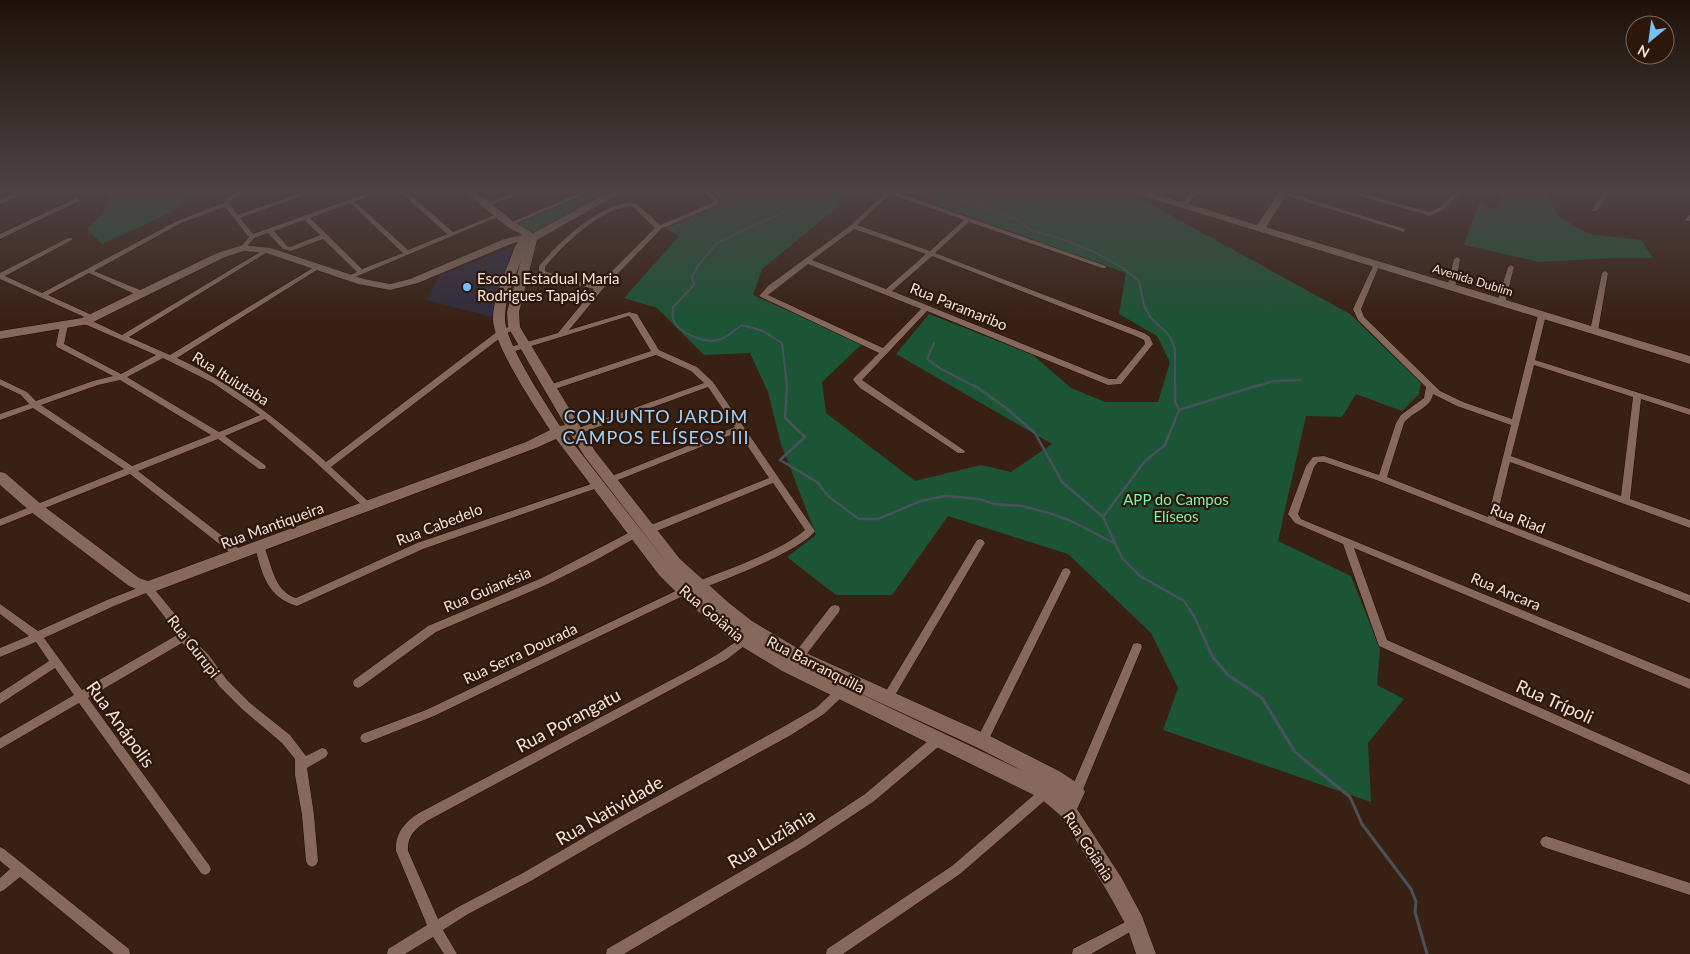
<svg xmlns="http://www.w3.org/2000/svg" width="1690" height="954" viewBox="0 0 1690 954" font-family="Lato,sans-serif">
<rect width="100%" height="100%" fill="#382013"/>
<path fill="#302b3b" d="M513 246 492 317 426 300 440 275Z"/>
<g fill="#1c5436">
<path d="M111 190H195L172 212 102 244 87 229 105 210 112 192Z"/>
<path d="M596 190H616L526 237 513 225Z"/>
<path d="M838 190 840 205 762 269 753 295 862 344 822 382 826 413 915 481 981 465 1011 472 1052 444 896 354 929 314 1033 355 1071 388 1105 402H1158L1170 362 1157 336 1119 314 1126 273 928 202 942 190H1121L1130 193 1350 314 1421 383 1419 394 1402 411 1356 394 1342 417 1306 416 1278 541 1351 576 1380 649 1377 685 1404 699 1368 743 1371 802 1163 730 1178 688 1151 633 1068 554 948 516 892 595H836L787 557 816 535 781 444 768 392 750 353 704 355 657 308 624 298 679 236 665 228 722 204 716 191Z"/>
<path d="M1501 190H1545L1559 217 1589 234 1641 240 1653 258H1613L1539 262 1464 245 1479 203 1493 210 1502 198Z"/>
</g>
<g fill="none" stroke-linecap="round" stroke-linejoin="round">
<g stroke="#4a515c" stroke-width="2">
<path d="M950 199 980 205 1021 222 1031 230 1068 241 1096 253 1123 268 1139 281 1144 305 1150 317 1169 335 1175 349V387"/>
<path d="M980 205 981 190"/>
<path d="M783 212 717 243 697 267 692 277 694 285 673 307C673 311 672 315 673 319 678 334 705 343 718 340 727 338 735 330 742 325L763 331 782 343 787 387"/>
<path d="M934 343 927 359 941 369 976 387"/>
<path d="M1255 387 1273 381 1301 380"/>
</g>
<g stroke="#4a515c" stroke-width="2.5">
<path d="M787 385 785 418 805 437 780 460 817 482 828 496 859 519H878L921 501 945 496 958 497 979 499 994 504 1022 506 1049 513 1069 520 1114 543"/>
<path d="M974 385 1006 408 1035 433 1062 482 1103 517 1122 558 1140 576 1184 601 1194 616 1203 636"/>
<path d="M1179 410 1259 385"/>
<path d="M1103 517 1145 461 1165 445 1179 410 1175 401V385"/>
</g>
<path stroke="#4a515c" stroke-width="3" d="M1203 635 1212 656 1228 675 1262 698 1295 752 1350 797 1362 824 1411 889 1416 902 1415 912 1427 954"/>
<g stroke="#1e0901" stroke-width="1">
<g id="street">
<path d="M21 190H29L0 204V200Z"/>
<path d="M241 190H250L234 198 229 204 238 215 309 190H318L240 218 253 234 376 190H384L355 202 408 250 447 234 398 190H405L453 232 497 214H501L502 215 348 280 344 278 346 277 357 272 323 239 291 251 283 249 268 233 254 238 245 249H241L240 248 249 237 225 207 181 223 94 271 145 292V296H139L89 273 48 295 94 316 95 318 91 320 0 279V273L68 238H72V240L5 276 42 293 177 221 223 203 230 195ZM350 203 403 253 362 269 310 218ZM304 220 320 235 290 247 287 246 274 231Z"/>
<path d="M521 190H529L488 206 483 205Z"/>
<path d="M587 190H595L512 225H508L507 224Z"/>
<path d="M703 190H709L719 201 717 205 661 229 602 290 569 330 629 312 637 314 659 350 697 367 713 382 815 531C802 550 721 582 697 590L694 589 692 586 694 583C727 569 778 553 805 530L773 483 652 533H646L644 530 646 527 769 478 738 432 613 482H607L606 480 607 478 735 427 708 387 576 435 573 434 572 432 573 430 704 383 691 371 656 355 552 390H546L545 388 546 386 651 351 631 318 629 316 512 352H509L505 350 506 348 558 333 594 289 556 280 539 272V266C559 242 603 199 636 203L660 225 712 203 713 201ZM632 206 655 228 597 286 560 277 545 271V267C564 244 601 208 632 206Z"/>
<path d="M888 190H894L893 191 1106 266V268H1102L969 222 935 253 1144 333 1150 337 1153 344 1121 384 1108 385 927 311 862 380 965 451 964 453H958L860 388 853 380 854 378 879 353 759 296 768 286 851 225ZM890 194 964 220 930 251 857 225ZM854 229 926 254 886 289 812 260ZM932 256 1138 337 1144 340 1145 344 1116 379H1109L892 291ZM808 264 921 309 883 348 768 295Z"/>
<path d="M1194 190H1200L1186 206H1182V204Z"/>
<path d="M1339 190H1349L1429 212 1439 208 1457 190H1463L1443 210 1430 216Z"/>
<path d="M1604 190H1610L1597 211H1593L1592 210Z"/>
<path d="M1283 191 1405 229 1406 230 1403 232 1401 231 1281 194V192Z"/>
<path d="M77 198 79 199V201L0 239V234Z"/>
<path d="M1690 215V221H1686L1685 220 1688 216Z"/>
<path d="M267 248 269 249V251L129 337 170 355 316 266H320V268L177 358C233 384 280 421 326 462L498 331 514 325 518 327 504 335 331 467 371 504 373 506 371 508H365L311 458 265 419 225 436 265 465 266 467 265 469H259L218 439 138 471 242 551 244 554 242 557H236L130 474 0 526V519L124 469 33 408 0 420V414L29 404 21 395 0 385V379L27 392 36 401 93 381 113 376 57 347 56 345 60 325 64 323 68 325 64 344 121 374 156 355 82 323V319H88L122 335ZM163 358 213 383 260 415 219 432 127 377ZM120 380 211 435 132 466 41 405 98 385Z"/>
<path d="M1457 257 1460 259 1455 288 1451 290 1447 288 1454 259Z"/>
<path d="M1377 262 1380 264 1361 309 1364 317 1440 391 1463 402 1512 419 1538 315 1542 313 1546 315 1535 360 1690 409V415L1641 399 1630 499 1690 520V528L1510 462 1496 520 1690 595V603L1379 481 1324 462H1318L1314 467 1298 514 1301 519 1308 522 1690 679V689L1354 548 1387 640 1690 774V785L1379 646 1343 544 1295 523 1288 514 1306 466 1313 457 1324 456 1379 475 1396 423 1401 415 1424 398 1426 387 1358 320 1353 309 1374 264ZM1534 365 1633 397 1621 496 1511 456ZM1433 394 1457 406 1511 425 1488 517 1387 477 1404 423C1412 412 1431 408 1433 394Z"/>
<path d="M1511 265 1514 267 1505 303 1501 305H1498L1497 303 1508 267Z"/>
<path d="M1605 271 1608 273 1598 331 1594 333 1590 331 1602 273Z"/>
<path d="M597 482 601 485 600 487 423 549 297 606C267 597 262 574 255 547L257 544H263C272 563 273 591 296 598L417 543Z"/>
<path d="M634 530 637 531 639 534 637 537 596 560 548 584 436 632 362 686 358 688 354 686 353 683 354 680 428 626 542 578Z"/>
<path d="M980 539 983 540 985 543 983 546 891 702 887 704 883 702 882 699 883 696 977 540Z"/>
<path d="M1066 568 1069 569 1071 572 986 745 982 746 978 745 976 741 978 737 1063 569Z"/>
<path d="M148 584 151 585 179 619 187 634 208 654 227 680 250 703 290 735 306 756 322 748 326 749 328 753 326 757 307 768 314 815 318 861 316 865 312 867 308 865 306 861 302 815 295 775V759L282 743 242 709 219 686 200 660 182 643 88 698 209 865 211 869 209 873 205 875 201 873 79 703 0 749V738L74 695 55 668 0 704V693L49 661 36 642 0 657V648L29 636 0 614V604L38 631 107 600ZM146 593 171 625 177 635 82 690 44 638 114 606Z"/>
<path d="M684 587 687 588 689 591 687 594 434 716 366 743 362 742 360 738 362 734 426 710Z"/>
<path d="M835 605 839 606 840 609 839 612 802 660 798 661 794 660 793 657 794 654 831 606Z"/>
<path d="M744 636 748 637 749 640 748 643 726 660 427 821C415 829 407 836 408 851L438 919 460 906 521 874 616 819 783 727 816 708 836 689 840 687 844 689 845 692 844 695 824 714 791 735 624 827 529 882 468 914 443 930 457 954H444L433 937 405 954H387L388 949 427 925 396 851C395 833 405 822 419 813L692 669 718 654Z"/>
<path d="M1137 643 1141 644 1142 647 1082 792 1080 796 1076 798 1072 796 1070 792 1132 647 1133 644Z"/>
<path d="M939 734 943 735 945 739 943 743 873 802 805 847 624 954H606L607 949 797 839 865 794 935 735Z"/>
<path d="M1046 786 1050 788 1052 792 1050 796 960 874 843 954H826L827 949 952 866 1042 788Z"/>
<path d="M1546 836 1690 883V895L1546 848 1542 846 1540 842 1542 838Z"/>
<path d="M0 847 4 849 129 949 130 954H114L20 877 4 890 0 892V878L10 869 0 861Z"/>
<path d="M1135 917 1139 919 1141 923 1139 927 1091 954H1072L1073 949Z"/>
</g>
</g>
<g stroke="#1e0901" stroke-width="1">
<g id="secondary">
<path d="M463 190H474L514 222 533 233 613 190H625L537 240 519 312 520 327 595 451 680 559 729 603 752 621 804 652 988 735 1059 771 1082 786 1085 792 1077 809 1121 877 1142 916 1156 954H1136L1127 927 1107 891 1061 816 1040 798 782 671 731 640 679 595 659 575 556 439 536 448 148 594 129 586 31 512 0 485V472L5 473 41 504 139 578 148 581 526 442 550 430C535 407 494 346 493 320 492 299 508 267 515 246L518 242 511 244 418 283 390 290 358 284 266 253 244 251 225 257 89 324 0 339V331L82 318 217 253 243 245 271 248 364 279 390 284 410 279 504 239 522 235 506 226ZM521 260 507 312 508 327 565 425 560 426C546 404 506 344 505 320 504 300 515 279 521 260ZM569 432 585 457 670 567 566 434ZM844 686 976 747 1023 771 846 687Z"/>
<path d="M1128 190H1143L1257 225 1280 190H1290L1266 227 1690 356V364L1130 192Z"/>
</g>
</g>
<use href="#street" fill="#86695b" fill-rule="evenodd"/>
<use href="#secondary" fill="#86695b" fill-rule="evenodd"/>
</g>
<linearGradient id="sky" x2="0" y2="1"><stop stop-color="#1f120a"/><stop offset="0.59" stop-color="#4d4244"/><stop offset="1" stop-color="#4d4244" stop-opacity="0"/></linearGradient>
<rect width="1690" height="323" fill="url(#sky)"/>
<circle fill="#76c0f7" stroke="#2d160a" stroke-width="2" cx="467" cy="287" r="5"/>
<g text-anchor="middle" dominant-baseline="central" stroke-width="4.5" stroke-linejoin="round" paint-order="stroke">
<g font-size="12" fill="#f5e4db" stroke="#2d160a">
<text transform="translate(1473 280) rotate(17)">Avenida Dublim</text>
</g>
<g font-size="15" fill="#f5e4db" stroke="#2d160a" text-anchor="start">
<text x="477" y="278">Escola Estadual Maria<tspan x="477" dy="17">Rodrigues Tapajós</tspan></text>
</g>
<g font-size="15" fill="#f5e4db" stroke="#2d160a">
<text transform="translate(959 306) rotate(22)">Rua Paramaribo</text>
<text transform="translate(231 378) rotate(32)">Rua Ituiutaba</text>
<text transform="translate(1518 518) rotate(21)">Rua Riad</text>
<text transform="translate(439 524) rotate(-21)">Rua Cabedelo</text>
<text transform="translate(272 525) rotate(-20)">Rua Mantiqueira</text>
<text transform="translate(487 589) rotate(-23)">Rua Guianésia</text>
<text transform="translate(1506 591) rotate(23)">Rua Ancara</text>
<text transform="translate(712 613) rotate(40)">Rua Goiânia</text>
<text transform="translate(194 646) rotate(52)">Rua Gurupi</text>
<text transform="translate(520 653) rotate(-25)">Rua Serra Dourada</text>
<text transform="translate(816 664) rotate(27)">Rua Barranquilla</text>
<text transform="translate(1089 846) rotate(57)">Rua Goiânia</text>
</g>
<g font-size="15" fill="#75f7ad" stroke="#2d160a">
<text x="1176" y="499">APP do Campos<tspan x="1176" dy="17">Elíseos</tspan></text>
</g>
<g font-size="18" letter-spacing="1" fill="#9ed3fc" stroke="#2d160a">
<text x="656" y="416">CONJUNTO JARDIM<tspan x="656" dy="21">CAMPOS ELÍSEOS III</tspan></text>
</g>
<g font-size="18" fill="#f5e4db" stroke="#2d160a">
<text transform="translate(1555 701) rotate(24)">Rua Trípoli</text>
<text transform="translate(568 720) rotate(-28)">Rua Porangatu</text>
<text transform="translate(121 724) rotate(54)">Rua Anápolis</text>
<text transform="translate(609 810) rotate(-30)">Rua Natividade</text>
<text transform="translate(771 838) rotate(-31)">Rua Luziânia</text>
</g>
</g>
<g transform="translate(1650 40) rotate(209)"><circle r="24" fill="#2d160a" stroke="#7d685e"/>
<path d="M0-4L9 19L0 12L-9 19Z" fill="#76c0f7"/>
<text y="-8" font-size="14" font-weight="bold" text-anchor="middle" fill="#f5e4db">N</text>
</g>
</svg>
